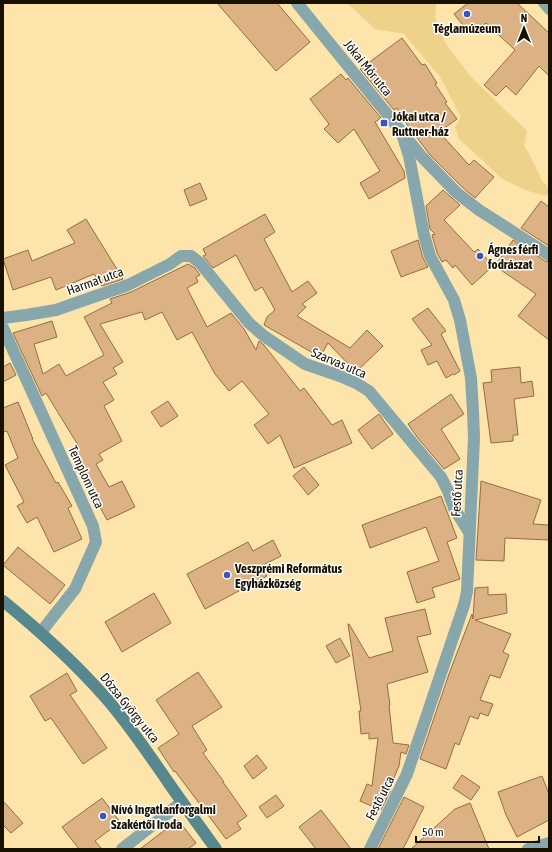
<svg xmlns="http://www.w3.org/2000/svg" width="552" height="852" viewBox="0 0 552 852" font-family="'Asap Condensed',sans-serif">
<rect width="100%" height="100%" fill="#fce4aa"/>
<path fill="#efd28a" d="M347 3H432L436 5 435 17 446 44 471 77 527 131 524 146 530 155 542 181 549 187V193L546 196 525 190 502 179 483 161 459 139 455 127 461 117 440 77 404 34 375 29Z"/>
<g fill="#dcb284" stroke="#946d40">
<path d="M217 3H277L310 42 276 71Z"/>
<path d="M468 3H517L549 33V76L539 66 516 95 506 86 496 96 484 85 515 50 486 23 470 34 454 14Z"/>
<path d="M402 38 422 65 425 64 437 83 435 84 447 102 445 103 457 119 439 132 469 165 474 160 494 177 475 198 462 187 430 155 406 123 397 108 394 110 360 69Z"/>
<path d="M341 74 346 80 348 78 381 118 375 122 404 171 405 178 369 199 360 183 380 171 354 129 338 143 324 129 329 124 310 99Z"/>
<path d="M200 183 207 199 190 206 184 190Z"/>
<path d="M443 190 452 198 460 205 444 220 474 252 478 249 493 266 472 285 455 265 453 268 446 260 442 262 437 253 432 235 435 234 430 229 426 206Z"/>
<path d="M541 201 549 207V246L521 228Z"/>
<path d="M265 214 275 232 264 239 292 292 308 281 317 293 302 304 306 307 297 316 350 348 367 330 383 346 356 372 328 343 320 357 264 325 267 317 275 310 262 287 255 291 236 255 213 268 203 256 206 255 203 249Z"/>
<path d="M86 219 123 279 102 286 94 274 56 290 51 277 13 290 3 259 28 250 32 261 75 243 67 230Z"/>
<path d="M418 240 423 258 428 267 401 277 391 251Z"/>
<path d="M513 240 545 261 549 262V340L518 316 536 294 495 266Z"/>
<path d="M188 264 195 268 200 275 196 277 198 282 187 288 207 327 231 313 244 329 256 350 259 341 264 345 300 391 304 388 332 425 342 420 352 443 294 468 280 435 268 444 254 425 269 414 242 381 229 391 215 374 192 332 177 340 162 312 145 320 142 312 100 324 123 362 113 368 117 374 103 382 114 400 104 406 122 441 99 454 103 460 96 464 109 487 122 481 135 507 107 520 69 450 78 445 46 393 42 396 13 333 52 321 57 337 34 344 43 374 59 364 66 376 104 355 84 317 112 303 110 299 131 292Z"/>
<path d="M428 308 446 331 441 334 460 371 454 375 453 374 446 378 437 361 428 365 421 350 432 345 412 319Z"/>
<path d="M10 363 16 375 3 382V367Z"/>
<path d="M520 367 521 383 532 381 534 396 514 399 518 435H513V441L491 443 483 383 492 382 491 370Z"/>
<path d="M451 394 464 414 441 429 460 459 444 469 417 437 408 424Z"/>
<path d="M168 401 178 416 161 427 151 412Z"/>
<path d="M18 402 33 439H32L56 483 58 482 72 506 68 508 82 539 54 552 37 517 27 523 17 506 24 502 5 465 18 458 7 431 3 432V408Z"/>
<path d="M379 414 393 434 372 449 358 430Z"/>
<path d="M304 467 319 485 308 495 293 476Z"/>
<path d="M481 481 541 500 533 524 549 525V540L505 538 504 561 476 560Z"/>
<path d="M441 496 457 538 447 542 460 579 432 588 435 597 417 603 407 572 439 561 426 527 370 548 362 525Z"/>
<path d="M273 540 281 556 261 566 267 576 205 609 187 574 248 542 253 551Z"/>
<path d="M18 547 65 585 50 604 3 565Z"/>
<path d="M488 587V595L506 594 507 613 475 620 511 634 503 652 509 655 500 678 490 675 480 700 493 704 488 716 480 713 478 719 470 716 459 745 455 743 446 769 420 759 450 671 472 614 473 619 475 588Z"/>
<path d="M154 593 171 623 122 652 105 622Z"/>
<path d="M425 609 431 634 417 637 428 672 387 684 390 705H389L393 743 409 745 406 754 401 752 399 766 389 789 391 790 381 810 360 801 367 784 372 786 378 738 369 739V733L361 734 359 711H361L348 624H349L369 658 393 651 385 618Z"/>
<path d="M340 638 350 656 336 663 326 646Z"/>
<path d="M198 672 222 707 192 726 207 750 203 753 224 782H223L247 816 237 823 241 829 226 839 175 771 174 772 158 748 179 734 156 700Z"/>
<path d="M67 673 77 691 70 695 107 748 83 764 51 718 45 721 30 696Z"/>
<path d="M257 755 267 768 253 779 244 766Z"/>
<path d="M462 775 480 787 471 800 453 788Z"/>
<path d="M542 776 549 794V820L517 837 506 815 498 792Z"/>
<path d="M276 795 284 806 267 818 259 807Z"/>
<path d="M404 797 424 807 403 849H378Z"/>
<path d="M102 798 120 822 95 841 102 849H79L62 827Z"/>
<path d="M3 801 23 823 11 833 3 825Z"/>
<path d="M470 803 489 849H411L455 809Z"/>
<path d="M321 810 351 849H316L299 827Z"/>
<path d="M178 820 196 843 188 849H140Z"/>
</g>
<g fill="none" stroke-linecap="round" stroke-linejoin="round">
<path stroke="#88a7ac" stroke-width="10" d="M543 3 549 10"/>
<g stroke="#88a7ac" stroke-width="12">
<path d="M297 3 422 157 457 193 479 210 549 255"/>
<path d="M3 318 26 315 56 310 73 304 128 285 170 264 181 256H191L200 263 249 323 264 336 305 364 340 376 356 383 369 391 441 477 448 491 454 508 469 532"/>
<path d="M3 328 93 526 96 542 75 589 41 632"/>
<path d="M122 849 182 802"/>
<path d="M370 849 407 774 464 605 467 592 474 438 473 411 471 378 460 320 454 300 430 256 424 235 409 156 401 131"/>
<path d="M528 849 549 843"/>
</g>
<path stroke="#57888f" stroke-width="12" d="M3 601C40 631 73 661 105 697 128 723 148 753 168 782 184 805 200 827 216 849"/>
</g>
<g fill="#3953c5" stroke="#fff" stroke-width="1.5">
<circle cx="467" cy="14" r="4"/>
<rect x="380" y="119" width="8" height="8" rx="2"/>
<circle cx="480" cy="256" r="4"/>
<circle cx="227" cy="575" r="4"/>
<circle cx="103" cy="816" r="4"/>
</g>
<g text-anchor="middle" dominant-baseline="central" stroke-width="3" stroke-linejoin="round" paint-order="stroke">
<g font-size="13" font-weight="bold" fill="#191100" stroke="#fff" text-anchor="start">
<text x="467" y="28" text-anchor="middle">Téglamúzeum</text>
<text x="392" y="116">Jókai utca /<tspan x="392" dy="15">Ruttner-ház</tspan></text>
<text x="488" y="249">Ágnes férfi<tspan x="488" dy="15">fodrászat</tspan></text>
<text x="235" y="568">Veszprémi Református<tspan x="235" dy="15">Egyházközség</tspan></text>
<text x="111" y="809">Nívó Ingatlanforgalmi<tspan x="111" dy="15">Szakértői Iroda</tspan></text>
</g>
<g font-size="13" fill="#191100" stroke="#fff">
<text transform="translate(368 68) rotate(51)">Jókai Mór utca</text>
<text transform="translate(95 281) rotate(-20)">Harmat utca</text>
<text transform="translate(339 363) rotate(23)">Szarvas utca</text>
<text transform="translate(86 477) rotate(65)">Templom utca</text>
<text transform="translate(457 493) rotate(-87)">Festő utca</text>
<text transform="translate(130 708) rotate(51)">Dózsa György utca</text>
<text transform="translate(380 798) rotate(-63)">Festő utca</text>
</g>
</g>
<rect width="552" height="852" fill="none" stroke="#191100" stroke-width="8"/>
<g transform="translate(524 28)" stroke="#ffffff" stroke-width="3" paint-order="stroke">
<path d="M0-3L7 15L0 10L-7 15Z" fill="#191100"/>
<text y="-6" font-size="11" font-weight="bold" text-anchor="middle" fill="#191100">N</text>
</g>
<path d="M416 836v6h123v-6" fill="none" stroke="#191100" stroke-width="2"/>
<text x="422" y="836" font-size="12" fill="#191100" stroke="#ffffff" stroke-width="3" paint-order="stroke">50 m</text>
</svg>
